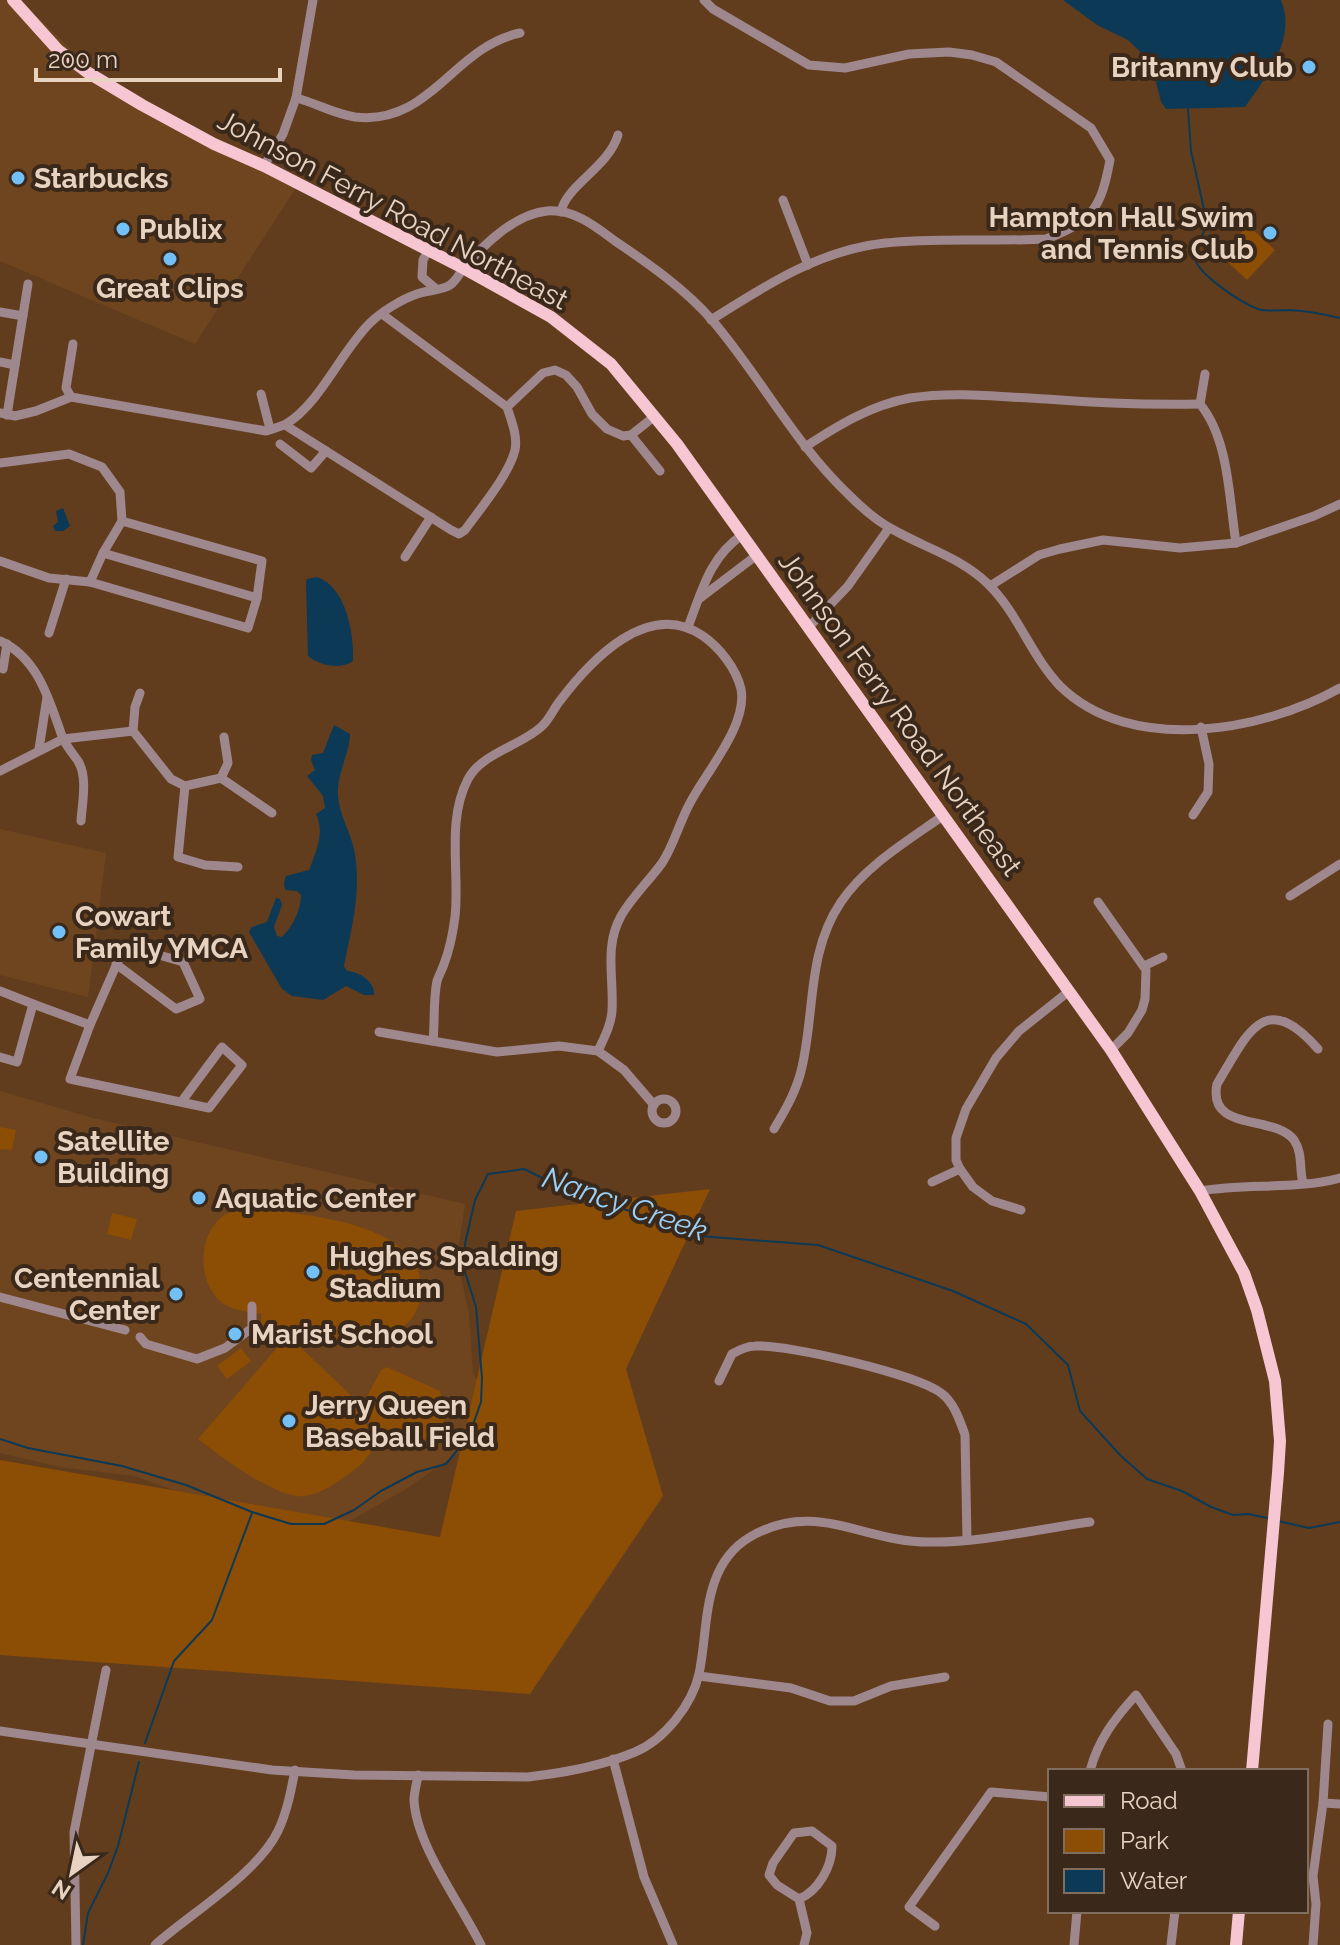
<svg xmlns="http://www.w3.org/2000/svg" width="1340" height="1945" viewBox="0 0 1340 1945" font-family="Raleway,sans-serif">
<rect width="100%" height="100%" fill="#613d1e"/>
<g fill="#6f451f">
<path d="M0 0H20L93 71 195 131 299 183 195 344 0 261Z"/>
<path d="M0 829 106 853 88 997 0 975Z"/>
<path d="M0 1091 93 1118 465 1204 457 1258 469 1315 473 1372 486 1399 468 1446 403 1491 316 1540 134 1476 60 1467 0 1453Z"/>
</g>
<g fill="#8c4d05">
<path d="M1248 225 1275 250 1247 280 1220 255Z"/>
<path d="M0 1127 16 1130 12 1150 0 1149Z"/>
<path d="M710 1189 626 1369 663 1496 530 1694 0 1655V1460L440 1537 516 1211Z"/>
<path d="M253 1206C302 1216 365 1217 405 1251 431 1273 426 1327 387 1333 372 1336 353 1329 338 1326L336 1346 260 1326 262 1314C248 1312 232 1311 220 1301 197 1281 198 1234 223 1216 232 1210 242 1208 253 1206Z"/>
<path d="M112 1213 137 1219 131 1240 107 1234Z"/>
<path d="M282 1342H295L360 1404 374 1447C366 1461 358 1468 344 1477 334 1485 319 1494 305 1496 279 1501 219 1455 198 1439Z"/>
<path d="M241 1348 251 1361 227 1379 217 1366Z"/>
<path d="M387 1367 440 1391C441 1397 445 1405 445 1411 447 1444 400 1447 376 1446L363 1404 381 1370Z"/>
</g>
<g fill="#0c3955">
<path d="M1063 0H1281C1297 39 1266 77 1245 107L1166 109 1161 102 1151 62 1128 40 1097 25Z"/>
<path d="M63 508 70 526 63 531H55L53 526 58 522 56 511Z"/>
<path d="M317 577C346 587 354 633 353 661 341 670 320 666 308 656L306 583 307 579Z"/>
<path d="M334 725 350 734C350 750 339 770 338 789 337 812 349 827 354 849 362 890 352 926 344 966L347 971C359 972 375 981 374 995H364L346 986 323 1000 292 996 282 989 249 932 252 927 267 922 276 898 280 899 282 905 274 927 277 936 282 937C293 926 301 910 301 895L297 891 285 890 284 883 286 876 309 870C316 852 325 832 316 814L325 808 323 796 307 776 315 770 311 760 312 755 323 753Z"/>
</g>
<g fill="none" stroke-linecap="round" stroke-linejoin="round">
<g stroke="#0c3955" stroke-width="2">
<path d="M1188 109 1191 151 1207 223C1205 234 1193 247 1195 258 1198 275 1242 303 1258 309 1268 312 1279 310 1290 310 1307 311 1323 314 1340 318"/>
<path d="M0 1439 28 1448 122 1466 186 1485 252 1512 291 1524H324L354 1510 381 1491 417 1472 446 1464 469 1436 481 1402 482 1378 476 1307 465 1272V1244L475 1200 488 1174 524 1169 557 1185 699 1236 818 1245 953 1291 1026 1324 1068 1365 1080 1411 1120 1455 1147 1479 1182 1491 1211 1507 1233 1515 1248 1514 1268 1518"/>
<path d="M1278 1521 1309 1528 1340 1522"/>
<path d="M145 1743 174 1661 212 1620 252 1513"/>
<path d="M83 1945 88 1913 108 1873 118 1846 139 1762"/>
</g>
<g stroke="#9f878e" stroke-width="9">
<path d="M704 0 713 9 809 65 845 68 909 54 949 52 972 55 996 62 1091 128 1110 160C1101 208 1093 221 1046 239 993 242 939 237 885 243 820 250 766 285 711 320"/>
<path d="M296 98C316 103 334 114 355 117 430 126 453 47 520 33"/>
<path d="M264 166 283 134 296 98 313 0"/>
<path d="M783 200 808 265"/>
<path d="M561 212C566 185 608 168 618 135"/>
<path d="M428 251 423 260 422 277 436 289"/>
<path d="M0 312 23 316"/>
<path d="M0 362 15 365"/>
<path d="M1205 374 1200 404C1229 439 1229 499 1236 543"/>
<path d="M261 394 270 429"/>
<path d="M71 397 66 388 73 344"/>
<path d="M507 407 543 373 555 370 566 375 577 387 592 414 607 429 623 436 631 435 655 416"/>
<path d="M0 413 15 416 36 411 71 397 266 431C272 429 280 427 286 424 319 405 342 350 370 323 381 312 402 299 417 294 427 290 441 291 450 285 456 281 459 274 463 269 483 245 515 214 547 211 574 209 595 226 615 241 649 264 685 289 712 320 760 376 794 443 849 495 861 507 877 521 892 529 925 548 960 557 988 584 1018 613 1031 656 1060 686 1130 755 1262 732 1340 688"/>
<path d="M7 415 28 284"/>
<path d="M285 425 451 530 459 534 465 530C480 509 509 475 515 450 518 436 511 420 507 407L382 314"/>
<path d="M631 435 660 471"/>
<path d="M280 444 311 468 326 451"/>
<path d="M805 447C837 426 871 405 910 398 955 391 1001 397 1046 399 1097 403 1148 405 1200 404"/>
<path d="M0 463 69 454 102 467 120 492 122 521 262 561 257 598 248 628 90 582 49 578 0 561"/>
<path d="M122 521 103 553 257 598"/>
<path d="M405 557 431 517"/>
<path d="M90 582 103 553"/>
<path d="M990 586 1039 555 1060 549 1103 540 1180 548 1236 543 1314 516 1340 504"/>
<path d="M699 599 757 555"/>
<path d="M688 627C702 591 709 558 742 535"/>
<path d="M808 628 848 586 889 528"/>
<path d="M49 633 66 579"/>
<path d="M0 641C39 658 50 703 63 739L0 771"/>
<path d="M3 669 7 644"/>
<path d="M140 693 135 707 133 731 171 779 185 786 221 778 228 763 224 737"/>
<path d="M39 749 47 697"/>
<path d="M221 778 272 813"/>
<path d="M185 786 178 857 205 865 238 867"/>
<path d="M1193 815 1208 792 1209 764 1201 727"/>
<path d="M81 821C82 804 88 777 78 761 73 754 68 748 63 739L133 731"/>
<path d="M1290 896 1340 864"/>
<path d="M1098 902 1146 970 1145 999 1142 1010 1128 1033 1111 1050"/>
<path d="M1144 966 1163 957"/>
<path d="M0 991 33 1004 17 1062 0 1057"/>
<path d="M33 1004 90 1025 70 1079 209 1108 242 1065 222 1047 182 1101"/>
<path d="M90 1025 125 945 183 962 200 999 176 1009 116 964"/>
<path d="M379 1032 497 1052 559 1046 598 1051 624 1070 654 1105"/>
<path d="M433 1041C435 1022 433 1000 437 981 439 975 442 970 444 964 450 949 453 932 455 917 460 872 446 821 468 779 482 753 520 746 541 727 549 720 553 710 559 702 590 661 648 598 703 636 719 647 736 668 741 689 748 725 706 772 690 803 679 823 674 845 662 863 649 881 632 897 621 916 604 947 614 977 612 1011 611 1025 604 1038 598 1051"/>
<circle cx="664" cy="1111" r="12"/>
<path d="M774 1129C786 1109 797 1090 802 1067 815 1011 807 952 841 902 866 865 909 840 944 815"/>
<path d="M932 1182 960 1169"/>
<path d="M1303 1183C1299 1169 1303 1153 1294 1140 1275 1114 1207 1133 1217 1084 1247 1035 1264 987 1318 1049"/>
<path d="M1200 1191C1246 1183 1295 1190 1340 1178"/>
<path d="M1021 1210 992 1201 973 1187 960 1169 956 1160V1138L966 1109 996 1058 1019 1031 1068 992"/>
<path d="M0 1297 125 1330"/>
<path d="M140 1337 146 1344 197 1359 225 1348 252 1328V1306"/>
<path d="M719 1381 732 1354C739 1350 747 1346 755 1346 787 1344 916 1374 941 1393 954 1402 960 1421 965 1435L967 1540"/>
<path d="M699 1676 791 1688 830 1701H854L891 1686 945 1677"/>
<path d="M0 1731 272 1770 354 1775 528 1777C563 1773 602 1766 635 1752 664 1740 692 1705 699 1674 709 1627 701 1566 750 1537 817 1498 864 1544 933 1542 985 1542 1038 1529 1090 1522"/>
<path d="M613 1759 644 1877 673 1945"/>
<path d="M1090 1771C1098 1740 1115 1718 1136 1695L1176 1754 1182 1771"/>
<path d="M418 1775C417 1783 414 1792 414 1800 416 1845 461 1904 481 1945"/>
<path d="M1323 1803 1340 1804"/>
<path d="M812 1831 832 1846C832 1867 818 1891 799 1899L777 1885 769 1875 773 1863 794 1833Z"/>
<path d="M799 1899 807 1933 804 1945"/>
<path d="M935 1926 909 1907 991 1792 1050 1797"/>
<path d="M76 1945 74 1832 106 1670"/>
<path d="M155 1945C191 1913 257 1874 278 1831 287 1812 291 1791 295 1770"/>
<path d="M1074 1945 1077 1911"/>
<path d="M1171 1945 1175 1911"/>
<path d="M1313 1945 1316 1904 1313 1876 1323 1803 1328 1724"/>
</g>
<g stroke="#f7c6d3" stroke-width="12">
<path d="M13 0 58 50 87 72 142 105 214 144 264 166 463 268 551 317 611 364 677 444 1111 1050 1200 1191 1244 1273 1257 1310 1275 1381 1280 1441 1278 1473 1252 1771"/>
<path d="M1236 1945 1239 1911"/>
</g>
</g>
<g fill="#73c0f6" stroke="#3a291b" stroke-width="3">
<circle cx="1309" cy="67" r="8"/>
<circle cx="18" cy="178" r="8"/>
<circle cx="123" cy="229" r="8"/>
<circle cx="1270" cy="233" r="8"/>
<circle cx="170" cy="259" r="8"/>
<circle cx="59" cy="932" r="8"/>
<circle cx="41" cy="1157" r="8"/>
<circle cx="199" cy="1198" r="8"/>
<circle cx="313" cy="1272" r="8"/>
<circle cx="176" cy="1294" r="8"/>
<circle cx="235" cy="1334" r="8"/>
<circle cx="289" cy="1421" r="8"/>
</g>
<g text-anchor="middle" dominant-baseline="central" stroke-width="8" stroke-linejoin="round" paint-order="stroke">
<g font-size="28" font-weight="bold" fill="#e8d2c0" stroke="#3a291b" text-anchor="start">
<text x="1293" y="67" text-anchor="end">Britanny Club</text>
<text x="34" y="178">Starbucks</text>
<text x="1254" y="217" text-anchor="end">Hampton Hall Swim<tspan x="1254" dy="32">and Tennis Club</tspan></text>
<text x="139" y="229">Publix</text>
<text x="170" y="288" text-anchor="middle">Great Clips</text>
<text x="75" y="916">Cowart<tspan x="75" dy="32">Family YMCA</tspan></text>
<text x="57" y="1141">Satellite<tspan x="57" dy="32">Building</tspan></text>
<text x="215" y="1198">Aquatic Center</text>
<text x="329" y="1256">Hughes Spalding<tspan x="329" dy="32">Stadium</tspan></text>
<text x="160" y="1278" text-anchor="end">Centennial<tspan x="160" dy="32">Center</tspan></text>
<text x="251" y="1334">Marist School</text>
<text x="305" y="1405">Jerry Queen<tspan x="305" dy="32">Baseball Field</tspan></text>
</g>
<g font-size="28" fill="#e8d2c0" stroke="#3a291b">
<text transform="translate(393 210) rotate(28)">Johnson Ferry Road Northeast</text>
<text transform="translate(900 714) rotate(54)">Johnson Ferry Road Northeast</text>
</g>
<g font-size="30" font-style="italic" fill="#9ad1f9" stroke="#3a291b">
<text transform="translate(625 1204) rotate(19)">Nancy Creek</text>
</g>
</g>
<rect x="1048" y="1769" width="260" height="144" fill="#3a291b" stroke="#806d5d" stroke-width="2"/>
<rect x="1064" y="1795" width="40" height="12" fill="#f7c6d3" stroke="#806d5d" stroke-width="2"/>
<text x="1120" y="1809" font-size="24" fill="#e8d2c0">Road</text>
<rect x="1064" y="1829" width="40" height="24" fill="#8c4d05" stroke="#806d5d" stroke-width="2"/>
<text x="1120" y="1849" font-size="24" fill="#e8d2c0">Park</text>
<rect x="1064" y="1869" width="40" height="24" fill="#0c3955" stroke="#806d5d" stroke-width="2"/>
<text x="1120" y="1889" font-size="24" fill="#e8d2c0">Water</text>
<g transform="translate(72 1873) rotate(213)" stroke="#3a291b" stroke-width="6" paint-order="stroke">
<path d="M0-6L14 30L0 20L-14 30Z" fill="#e8d2c0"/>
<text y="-12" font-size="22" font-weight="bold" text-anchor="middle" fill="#e8d2c0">N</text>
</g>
<path d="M36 68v12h244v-12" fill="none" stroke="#e8d2c0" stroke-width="4"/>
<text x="48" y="68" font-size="24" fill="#e8d2c0" stroke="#3a291b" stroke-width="6" paint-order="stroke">200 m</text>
</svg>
